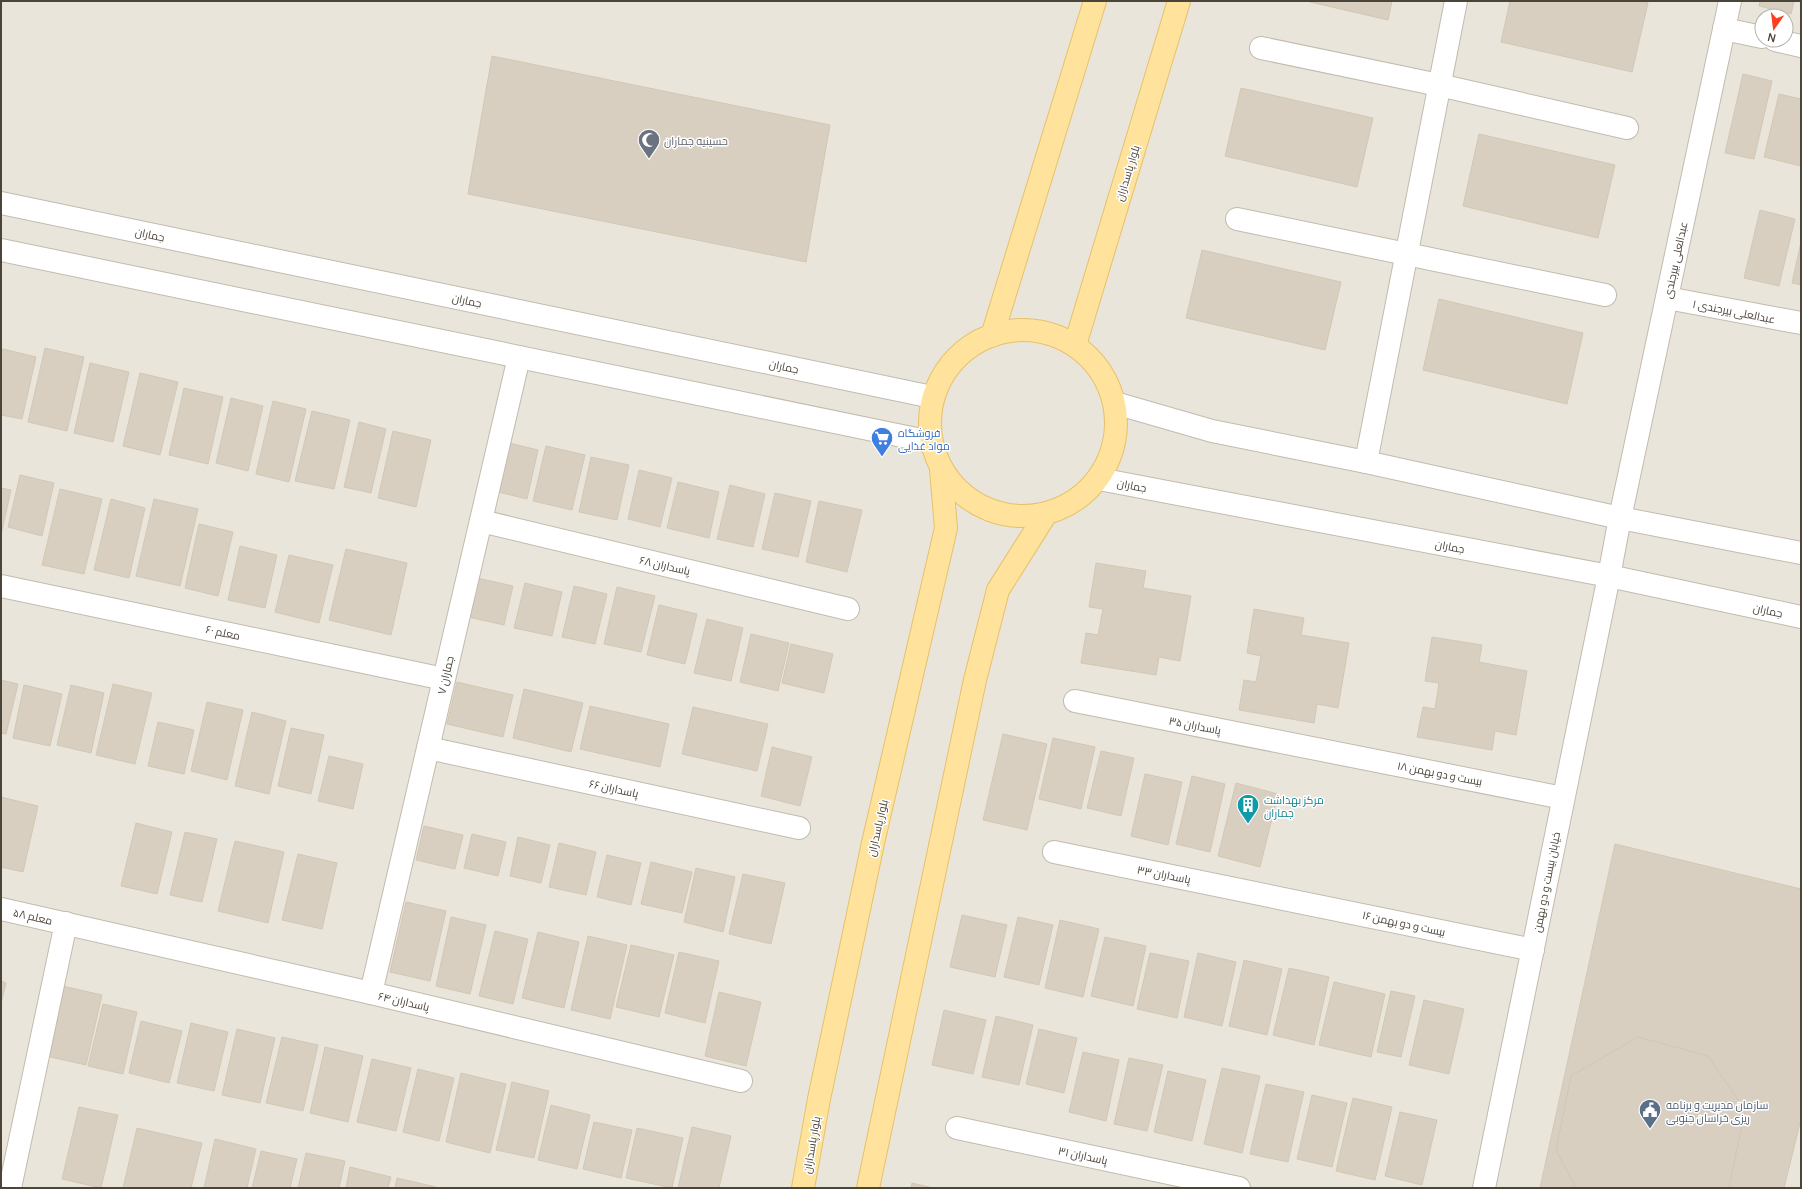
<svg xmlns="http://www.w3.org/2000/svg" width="1802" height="1189" viewBox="0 0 1802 1189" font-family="Manrope,Cairo,sans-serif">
<rect width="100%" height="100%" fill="#f6f3ec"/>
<path fill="#eae5da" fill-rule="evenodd" d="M1 1H1801V1188H1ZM1762 16H1786V40H1762Z"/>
<g fill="#d8cfc1" stroke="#d3c7b4">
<path d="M1306 1H1392L1388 20Z"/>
<path d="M1510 1H1641L1648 3 1632 72 1501 42Z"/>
<path d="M1760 1H1794L1791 14 1759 6Z"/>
<path d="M492 56 830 125 806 262 468 194Z"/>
<path d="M1743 74 1772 81 1754 159 1725 153Z"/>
<path d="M1241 88 1373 118 1357 187 1225 156Z"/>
<path d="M1779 94 1801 99V166L1764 157Z"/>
<path d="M1479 134 1615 165 1598 238 1463 206Z"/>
<path d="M1760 210 1795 219 1779 286 1744 278Z"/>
<path d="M1801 242V285L1792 283Z"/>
<path d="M1202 250 1341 282 1325 350 1186 318Z"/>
<path d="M1439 299 1583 333 1567 404 1423 370Z"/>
<path d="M45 348 84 357 67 431 28 422Z"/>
<path d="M3 349 36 357 22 419 1 415V355Z"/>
<path d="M90 363 129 372 113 442 74 433Z"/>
<path d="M140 373 178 382 160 455 123 446Z"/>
<path d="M184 388 223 397 208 464 169 455Z"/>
<path d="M231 398 263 406 248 471 216 463Z"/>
<path d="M273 401 306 409 289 482 256 474Z"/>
<path d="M312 411 350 420 334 489 295 481Z"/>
<path d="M359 422 386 429 371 493 344 487Z"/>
<path d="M393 431 431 440 416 507 378 498Z"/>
<path d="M505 442 538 450 527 499 494 491Z"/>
<path d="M546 446 585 455 572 510 533 501Z"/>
<path d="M591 457 629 465 617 520 579 512Z"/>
<path d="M639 470 672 478 660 527 628 519Z"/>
<path d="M20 475 54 483 42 536 8 527Z"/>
<path d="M678 482 719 492 709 538 667 528Z"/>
<path d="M730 485 765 494 753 547 717 539Z"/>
<path d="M1 488 11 490 1 535Z"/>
<path d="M60 489 102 499 84 574 42 565Z"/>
<path d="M775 493 811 501 798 557 762 549Z"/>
<path d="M111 499 145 508 129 578 94 570Z"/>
<path d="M154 499 198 509 180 586 136 576Z"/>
<path d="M819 501 862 510 847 572 806 562Z"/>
<path d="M199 524 233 532 218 596 185 588Z"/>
<path d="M240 546 277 555 265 608 228 600Z"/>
<path d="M346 549 407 563 391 635 329 620Z"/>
<path d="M289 555 333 565 319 623 275 612Z"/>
<path d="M1096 563 1146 571 1143 588 1191 596 1180 661 1159 657 1156 675 1081 663 1086 633 1098 635 1103 609 1089 607Z"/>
<path d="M473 577 513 586 504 625 464 616Z"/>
<path d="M525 583 562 592 552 636 514 628Z"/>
<path d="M574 586 607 594 595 644 562 637Z"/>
<path d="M617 587 655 596 641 652 604 644Z"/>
<path d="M659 605 697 614 685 664 647 655Z"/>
<path d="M1254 609 1304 618 1301 635 1349 643 1338 708 1317 704 1314 723 1239 710 1244 680 1256 682 1261 656 1247 653Z"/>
<path d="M707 619 743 628 731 681 694 673Z"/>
<path d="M751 634 789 643 778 691 740 682Z"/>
<path d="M1432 637 1482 645 1479 662 1527 671 1516 735 1495 731 1492 750 1417 737 1423 707 1435 709 1439 683 1425 681Z"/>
<path d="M791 644 833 654 824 693 782 683Z"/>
<path d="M1 680 18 684 6 734 1 733Z"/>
<path d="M457 682 513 695 503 737 447 724Z"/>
<path d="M113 684 152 693 135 764 96 755Z"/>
<path d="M24 685 62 694 50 746 13 738Z"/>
<path d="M71 685 104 693 91 753 57 745Z"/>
<path d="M524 689 583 703 571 752 513 738Z"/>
<path d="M207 702 243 710 227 780 191 771Z"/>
<path d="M590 706 669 724 660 767 580 749Z"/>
<path d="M693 707 768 724 757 771 682 754Z"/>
<path d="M252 712 286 721 269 794 235 786Z"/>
<path d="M158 722 194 730 184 774 148 766Z"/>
<path d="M291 728 324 735 311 794 278 786Z"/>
<path d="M1003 734 1047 744 1027 830 983 820Z"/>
<path d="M1053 738 1095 747 1081 809 1039 799Z"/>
<path d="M772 747 812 757 800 806 761 796Z"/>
<path d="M1101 751 1134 758 1121 816 1087 808Z"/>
<path d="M329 756 363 764 353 809 318 801Z"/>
<path d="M1145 774 1182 782 1168 845 1131 836Z"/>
<path d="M1192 776 1225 784 1210 852 1176 844Z"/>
<path d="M1236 783 1278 794 1260 867 1218 856Z"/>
<path d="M1 797 38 806 23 872 1 867Z"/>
<path d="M136 823 172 832 157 894 121 886Z"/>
<path d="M424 826 463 835 455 869 416 860Z"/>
<path d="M185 832 217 839 202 902 170 895Z"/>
<path d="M472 834 506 842 498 876 464 868Z"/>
<path d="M518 837 550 845 541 883 510 876Z"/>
<path d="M235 841 284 852 268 923 218 911Z"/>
<path d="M559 843 596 852 586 895 549 887Z"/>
<path d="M1615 844 1801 889V1119L1784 1188H1540Z"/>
<path d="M298 854 337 863 322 929 282 920Z"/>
<path d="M607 855 641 863 631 905 597 897Z"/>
<path d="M651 862 692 872 682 913 641 904Z"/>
<path d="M696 868 735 877 723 932 684 922Z"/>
<path d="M743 874 785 883 771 944 729 934Z"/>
<path d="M406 902 446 911 430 981 390 972Z"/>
<path d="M962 915 1007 925 995 977 950 967Z"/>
<path d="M451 917 486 925 470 994 436 986Z"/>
<path d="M1018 917 1053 925 1039 985 1004 977Z"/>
<path d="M1060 920 1099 929 1083 997 1045 988Z"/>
<path d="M495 931 528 939 513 1004 479 996Z"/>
<path d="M538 932 579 942 564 1008 522 998Z"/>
<path d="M588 936 627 945 610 1019 571 1010Z"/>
<path d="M1105 937 1146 946 1133 1006 1091 996Z"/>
<path d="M631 945 674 955 659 1017 616 1007Z"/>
<path d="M679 952 719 961 705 1023 665 1013Z"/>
<path d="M1150 953 1189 961 1177 1018 1137 1009Z"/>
<path d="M1198 953 1236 962 1222 1026 1184 1017Z"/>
<path d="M1244 960 1282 969 1267 1035 1229 1026Z"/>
<path d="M1289 968 1329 977 1314 1045 1273 1035Z"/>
<path d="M1 981 6 983 1 1003Z"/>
<path d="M1334 982 1385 994 1371 1057 1319 1045Z"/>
<path d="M58 985 102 995 86 1065 42 1055Z"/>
<path d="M1391 991 1415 996 1401 1057 1377 1052Z"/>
<path d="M719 992 761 1002 746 1066 705 1056Z"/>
<path d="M1424 1000 1464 1009 1449 1074 1409 1065Z"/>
<path d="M103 1004 137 1012 123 1074 88 1066Z"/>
<path d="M944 1010 986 1020 973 1074 932 1065Z"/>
<path d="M996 1016 1033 1025 1019 1085 982 1077Z"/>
<path d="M141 1021 182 1031 169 1083 129 1073Z"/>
<path d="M191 1023 228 1032 214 1091 177 1083Z"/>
<path d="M237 1029 275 1038 260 1103 222 1095Z"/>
<path d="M1039 1029 1077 1038 1064 1093 1026 1084Z"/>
<path d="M282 1037 318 1045 303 1111 266 1103Z"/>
<path d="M1638 1037 1708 1056 1745 1110 1729 1188H1576L1556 1150 1571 1076Z"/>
<path d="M325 1047 363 1056 348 1122 310 1113Z"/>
<path d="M1083 1052 1119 1060 1106 1121 1069 1112Z"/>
<path d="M1129 1058 1163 1065 1147 1131 1114 1124Z"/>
<path d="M372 1059 411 1068 396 1131 357 1122Z"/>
<path d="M1222 1068 1260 1076 1242 1153 1204 1144Z"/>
<path d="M418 1069 454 1078 439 1141 403 1132Z"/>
<path d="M1168 1071 1206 1080 1192 1141 1154 1132Z"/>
<path d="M461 1073 506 1084 490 1153 446 1142Z"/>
<path d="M512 1082 549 1091 534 1158 496 1150Z"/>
<path d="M1266 1084 1304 1092 1288 1162 1250 1154Z"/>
<path d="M1312 1095 1347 1103 1332 1167 1297 1159Z"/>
<path d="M1353 1098 1392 1107 1375 1180 1336 1171Z"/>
<path d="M551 1105 590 1115 577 1169 538 1160Z"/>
<path d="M79 1107 118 1115 101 1188 62 1179Z"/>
<path d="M1400 1112 1437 1120 1422 1185 1385 1176Z"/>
<path d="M594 1122 632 1130 621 1178 583 1169Z"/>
<path d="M692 1127 731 1136 719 1188H678Z"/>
<path d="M137 1128 202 1143 191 1188H123Z"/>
<path d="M637 1128 683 1138 672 1188 626 1178Z"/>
<path d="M215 1139 256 1149 247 1188H204Z"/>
<path d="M261 1151 297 1159 290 1188H252Z"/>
<path d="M306 1153 345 1161 339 1188H298Z"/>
<path d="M350 1167 391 1177 388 1188H346Z"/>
<path d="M397 1178 436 1187V1188H395Z"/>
<path d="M912 1183 933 1188H911Z"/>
</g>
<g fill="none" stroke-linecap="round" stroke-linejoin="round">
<g stroke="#c2bbae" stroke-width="24">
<g id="minor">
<path d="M1724 29 1762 37"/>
<path d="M1775 40 1801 46"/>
<path d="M1261 48 1439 85 1627 128"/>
<path d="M1237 219 1605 295"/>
<path d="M1667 298 1801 323"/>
<path d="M1366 462 1456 1"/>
<path d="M1620 518 1730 1"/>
<path d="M481 521 848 609"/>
<path d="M1 586 444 679"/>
<path d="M1075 701 1563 798"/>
<path d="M428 748 799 828"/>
<path d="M1054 852 1533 950"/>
<path d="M1 909 371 993 741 1081"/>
<path d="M371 993 519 357"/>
<path d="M957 1128 1239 1188"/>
<path d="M10 1188 66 923"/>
<path d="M1484 1188 1609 576"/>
</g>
</g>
<g stroke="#c2bbae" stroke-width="24">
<g id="tertiary">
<path d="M1 203 932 397"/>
<path d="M1 250 931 442"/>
<path d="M1115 403 1212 431 1366 462 1620 518 1801 553"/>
<path d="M1099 479 1609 576 1801 617"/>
<path d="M1609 576 1620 518"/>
</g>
</g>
<g stroke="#e6c16a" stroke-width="24">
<g id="primary">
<circle cx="1023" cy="423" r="93"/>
<path d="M992 336 1095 1"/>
<path d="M1075 345 1179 1"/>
<path d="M803 1188 819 1099 873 843 946 528 941 469"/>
<path d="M868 1188 975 680 998 590 1046 514"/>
</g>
</g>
<use href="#minor" stroke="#fff" stroke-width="22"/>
<use href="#tertiary" stroke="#fff" stroke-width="22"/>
<use href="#primary" stroke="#ffe39c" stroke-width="22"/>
</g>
<defs>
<g id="mosque-pin" transform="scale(1.15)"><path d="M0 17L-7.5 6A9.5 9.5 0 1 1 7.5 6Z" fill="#6b7280" stroke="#fff"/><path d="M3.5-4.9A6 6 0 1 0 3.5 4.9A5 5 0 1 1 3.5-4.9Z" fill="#fff"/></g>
<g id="supermarket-pin" transform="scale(1.15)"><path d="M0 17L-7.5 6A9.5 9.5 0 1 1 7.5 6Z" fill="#3f7fe0" stroke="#fff"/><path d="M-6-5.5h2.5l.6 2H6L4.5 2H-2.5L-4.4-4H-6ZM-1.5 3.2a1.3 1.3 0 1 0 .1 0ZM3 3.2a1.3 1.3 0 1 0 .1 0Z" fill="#fff"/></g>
<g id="building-pin" transform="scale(1.15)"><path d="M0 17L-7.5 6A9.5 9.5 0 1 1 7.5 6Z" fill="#0f9aa8" stroke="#fff"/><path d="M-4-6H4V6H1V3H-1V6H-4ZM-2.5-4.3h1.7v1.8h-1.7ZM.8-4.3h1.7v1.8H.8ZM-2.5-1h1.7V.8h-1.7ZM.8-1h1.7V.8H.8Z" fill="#fff"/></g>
<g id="civic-pin" transform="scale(1.15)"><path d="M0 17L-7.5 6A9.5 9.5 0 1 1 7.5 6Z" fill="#5c6f8a" stroke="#fff"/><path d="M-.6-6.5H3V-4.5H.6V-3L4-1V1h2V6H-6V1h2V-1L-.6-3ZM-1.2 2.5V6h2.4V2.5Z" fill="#fff"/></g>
</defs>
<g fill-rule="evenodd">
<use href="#mosque-pin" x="649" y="140"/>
<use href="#supermarket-pin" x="882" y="438"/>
<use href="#building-pin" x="1248" y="805"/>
<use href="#civic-pin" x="1650" y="1110"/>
</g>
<g text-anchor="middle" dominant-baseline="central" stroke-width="3" stroke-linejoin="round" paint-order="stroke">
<g font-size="11" fill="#5b616d" stroke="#fff" text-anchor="start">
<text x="664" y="140">حسینیه جماران</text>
</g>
<g font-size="11" fill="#4b4439" stroke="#fff">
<text transform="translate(1127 173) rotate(-73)">بلوار پاسداران</text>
<text transform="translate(150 234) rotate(12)">جماران</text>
<text transform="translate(1675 260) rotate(-78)">عبدالعلی بیرجندی</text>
<text transform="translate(467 300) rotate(12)">جماران</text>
<text transform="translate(1734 311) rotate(11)">عبدالعلی بیرجندی ۱</text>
<text transform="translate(784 366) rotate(12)">جماران</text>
<text transform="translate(1132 485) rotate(11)">جماران</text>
<text transform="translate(1450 546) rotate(11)">جماران</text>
<text transform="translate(665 565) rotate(13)">پاسداران ۶۸</text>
<text transform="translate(1768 610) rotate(12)">جماران</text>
<text transform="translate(223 632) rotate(12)">معلم ۶۰</text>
<text transform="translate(445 675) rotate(-77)">جماران ۷</text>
<text transform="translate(1195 725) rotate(11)">پاسداران ۳۵</text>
<text transform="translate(1440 773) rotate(11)">بیست و دو بهمن ۱۸</text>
<text transform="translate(614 788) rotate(12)">پاسداران ۶۶</text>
<text transform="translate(877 828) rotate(-77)">بلوار پاسداران</text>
<text transform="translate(1164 874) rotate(11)">پاسداران ۳۳</text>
<text transform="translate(1546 882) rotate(-79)">خیابان بیست و دو بهمن</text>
<text transform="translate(33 916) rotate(13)">معلم ۵۸</text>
<text transform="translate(1404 923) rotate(12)">بیست و دو بهمن ۱۶</text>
<text transform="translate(404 1001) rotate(13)">پاسداران ۶۴</text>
<text transform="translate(811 1145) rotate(-80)">بلوار پاسداران</text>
<text transform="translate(1083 1155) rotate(12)">پاسداران ۳۱</text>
</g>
<g font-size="11" fill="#366cbe" stroke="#fff" text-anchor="start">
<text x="898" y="432">فروشگاه<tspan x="898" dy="13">مواد غذایی</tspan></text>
</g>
<g font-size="11" fill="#0d838f" stroke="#fff" text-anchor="start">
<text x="1264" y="799">مرکز بهداشت<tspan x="1264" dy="13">جماران</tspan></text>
</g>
<g font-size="11" fill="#4e5e75" stroke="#fff" text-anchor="start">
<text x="1666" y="1104">سازمان مدیریت و برنامه<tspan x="1666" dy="13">ریزی خراسان جنوبی</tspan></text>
</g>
</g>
<rect width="1802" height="1189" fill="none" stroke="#4b4439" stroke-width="4"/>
<g transform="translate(1774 28) rotate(194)"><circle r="19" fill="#ffffff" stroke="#b7b4b0"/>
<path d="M0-3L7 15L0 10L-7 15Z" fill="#fc3f1d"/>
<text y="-6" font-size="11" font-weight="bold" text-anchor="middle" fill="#4b4439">N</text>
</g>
</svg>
